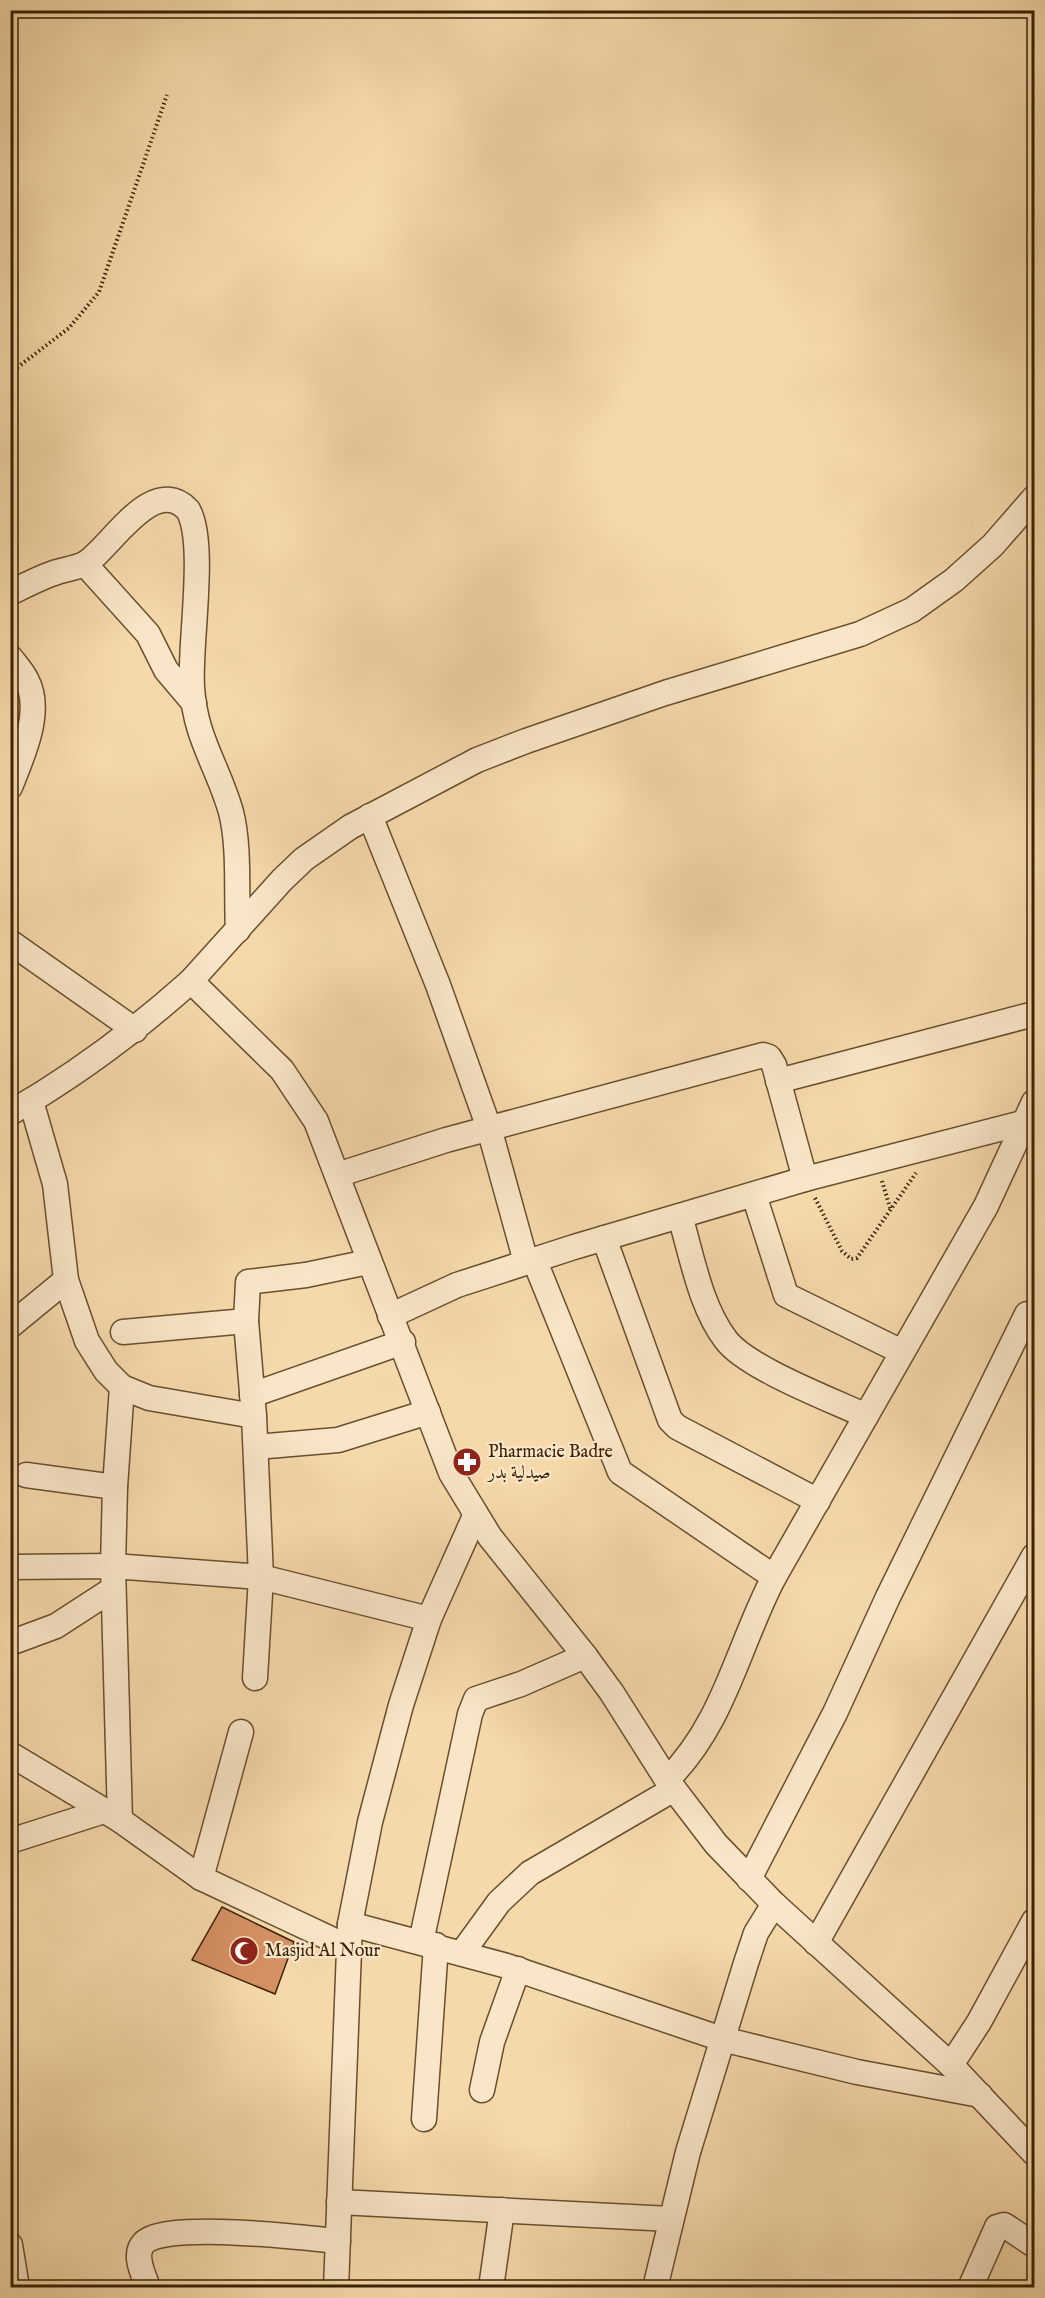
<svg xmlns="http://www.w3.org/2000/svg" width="1045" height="2298" viewBox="0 0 1045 2298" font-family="'IM FELL English',Amiri,serif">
<rect width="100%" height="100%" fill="#f6d9ab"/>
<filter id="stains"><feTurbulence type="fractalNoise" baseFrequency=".00333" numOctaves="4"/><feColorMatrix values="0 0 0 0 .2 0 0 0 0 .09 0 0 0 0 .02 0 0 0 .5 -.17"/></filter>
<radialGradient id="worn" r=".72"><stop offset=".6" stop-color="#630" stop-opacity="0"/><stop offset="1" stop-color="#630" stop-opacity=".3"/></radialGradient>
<path fill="#d59063" stroke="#3a2105" stroke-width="1.5" d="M222 1907 294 1942 275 1994 192 1960Z"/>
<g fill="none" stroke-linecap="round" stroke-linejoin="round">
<g stroke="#694f2e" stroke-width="27">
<g id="minor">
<path d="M85 564 148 634 166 670 194 703"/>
<path d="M10 593C26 585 41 577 57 572 66 569 76 568 84 564 109 551 152 472 188 510 207 543 189 645 192 687 195 738 218 766 231 812 240 847 236 894 238 930"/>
<path d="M10 657C16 665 23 672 27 681 43 712 22 757 10 787"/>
<path d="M370 816 438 985 489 1128 526 1262"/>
<path d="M10 942 135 1030"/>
<path d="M191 981 282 880 304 859 350 827 477 760 526 741 665 693 860 634 912 610 954 580 993 545 1034 498"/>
<path d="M778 1081 1034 1014"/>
<path d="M10 1113C76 1075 135 1031 191 981L282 1070 316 1121 451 1473 490 1537 585 1656 612 1693 667 1780 716 1844 774 1904 951 2065 1034 2153"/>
<path d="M337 1175 446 1140 763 1055 769 1057 774 1065 805 1179"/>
<path d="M754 1195 786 1295 902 1352"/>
<path d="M680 1216C692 1256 700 1306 726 1340 747 1368 832 1400 866 1416"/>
<path d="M604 1238 670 1420 677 1427 818 1501"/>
<path d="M534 1259 620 1472 774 1577"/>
<path d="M66 1280 87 1341 106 1371 122 1387 149 1398 254 1416 261 1577 255 1678"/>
<path d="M390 1316 457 1285 574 1247 805 1179 1034 1120"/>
<path d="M10 1326 66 1280 55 1184 31 1101"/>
<path d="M123 1332 246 1321"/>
<path d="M252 1395 403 1342"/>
<path d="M254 1416 246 1321 248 1282 306 1275 368 1262"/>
<path d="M256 1447 338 1440 428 1412"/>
<path d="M26 1475 115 1487"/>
<path d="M10 1567 113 1566 261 1577 429 1619"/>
<path d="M10 1643 56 1626 113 1589"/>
<path d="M10 1754 120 1820 201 1878 348 1947"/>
<path d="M667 1780C725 1722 737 1648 774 1577L986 1206 1034 1102"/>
<path d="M120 1820 113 1566 115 1487 122 1387"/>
<path d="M10 1841 104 1811"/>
<path d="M201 1878 241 1732"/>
<path d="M749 1879 835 1713 888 1597 1027 1314"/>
<path d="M350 1924 507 1966 722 2039 857 2072 980 2095"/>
<path d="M421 1942 470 1714 476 1699 521 1684 585 1656"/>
<path d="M816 1943 1034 1556"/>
<path d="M462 1953 499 1902 530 1873 674 1789"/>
<path d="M951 2065 979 2022 1034 1921"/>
<path d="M482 2090 492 2042 518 1969"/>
<path d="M424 2119 436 1945"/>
<path d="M339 2202 671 2219"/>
<path d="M10 2245 17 2288"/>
<path d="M148 2288C144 2275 133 2256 143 2244 160 2220 305 2238 338 2241"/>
<path d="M336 2288 350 1924 370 1822 401 1705 429 1619 475 1516"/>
<path d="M491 2288 502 2210"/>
<path d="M655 2288 688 2152 746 1963 756 1933 774 1904"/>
<path d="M970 2288 997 2227 1004 2225 1034 2245"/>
</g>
</g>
<g stroke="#3a2105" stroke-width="4" stroke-dasharray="1.5 3" stroke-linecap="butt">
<path d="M10 373 69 328 99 292 167 95"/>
<path d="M882 1181 891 1211"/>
<path d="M815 1198 842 1251 851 1259 857 1258 916 1173"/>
</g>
<use href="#minor" stroke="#f9e6c8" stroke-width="24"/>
</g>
<defs>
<g id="pharmacy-disc" transform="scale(1.5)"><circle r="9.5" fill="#8f2418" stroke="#f9e6c8"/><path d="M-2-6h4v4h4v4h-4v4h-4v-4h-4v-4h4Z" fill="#fff"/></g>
<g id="mosque-disc" transform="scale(1.5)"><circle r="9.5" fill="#8f2418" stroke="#f9e6c8"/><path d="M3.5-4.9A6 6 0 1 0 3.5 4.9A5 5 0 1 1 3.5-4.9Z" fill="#fff"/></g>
</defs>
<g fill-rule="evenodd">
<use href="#pharmacy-disc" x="467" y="1462"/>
<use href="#mosque-disc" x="244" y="1951"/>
</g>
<g text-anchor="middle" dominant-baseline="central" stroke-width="4.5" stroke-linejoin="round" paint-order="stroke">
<g font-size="18" fill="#3a2105" stroke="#f9e6c8" text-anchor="start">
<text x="488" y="1452">Pharmacie Badre<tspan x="488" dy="21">صيدلية بدر</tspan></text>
<text x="265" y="1951">Masjid Al Nour</text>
</g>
</g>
<rect width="1045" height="2298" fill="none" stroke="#f6d9ab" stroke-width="36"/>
<rect x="12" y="12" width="1021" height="2274" fill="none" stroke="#3a2105" stroke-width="3"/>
<rect x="18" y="18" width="1009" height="2262" fill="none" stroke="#3a2105" stroke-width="1.5"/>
<rect width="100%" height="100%" filter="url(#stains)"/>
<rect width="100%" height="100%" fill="url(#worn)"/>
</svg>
